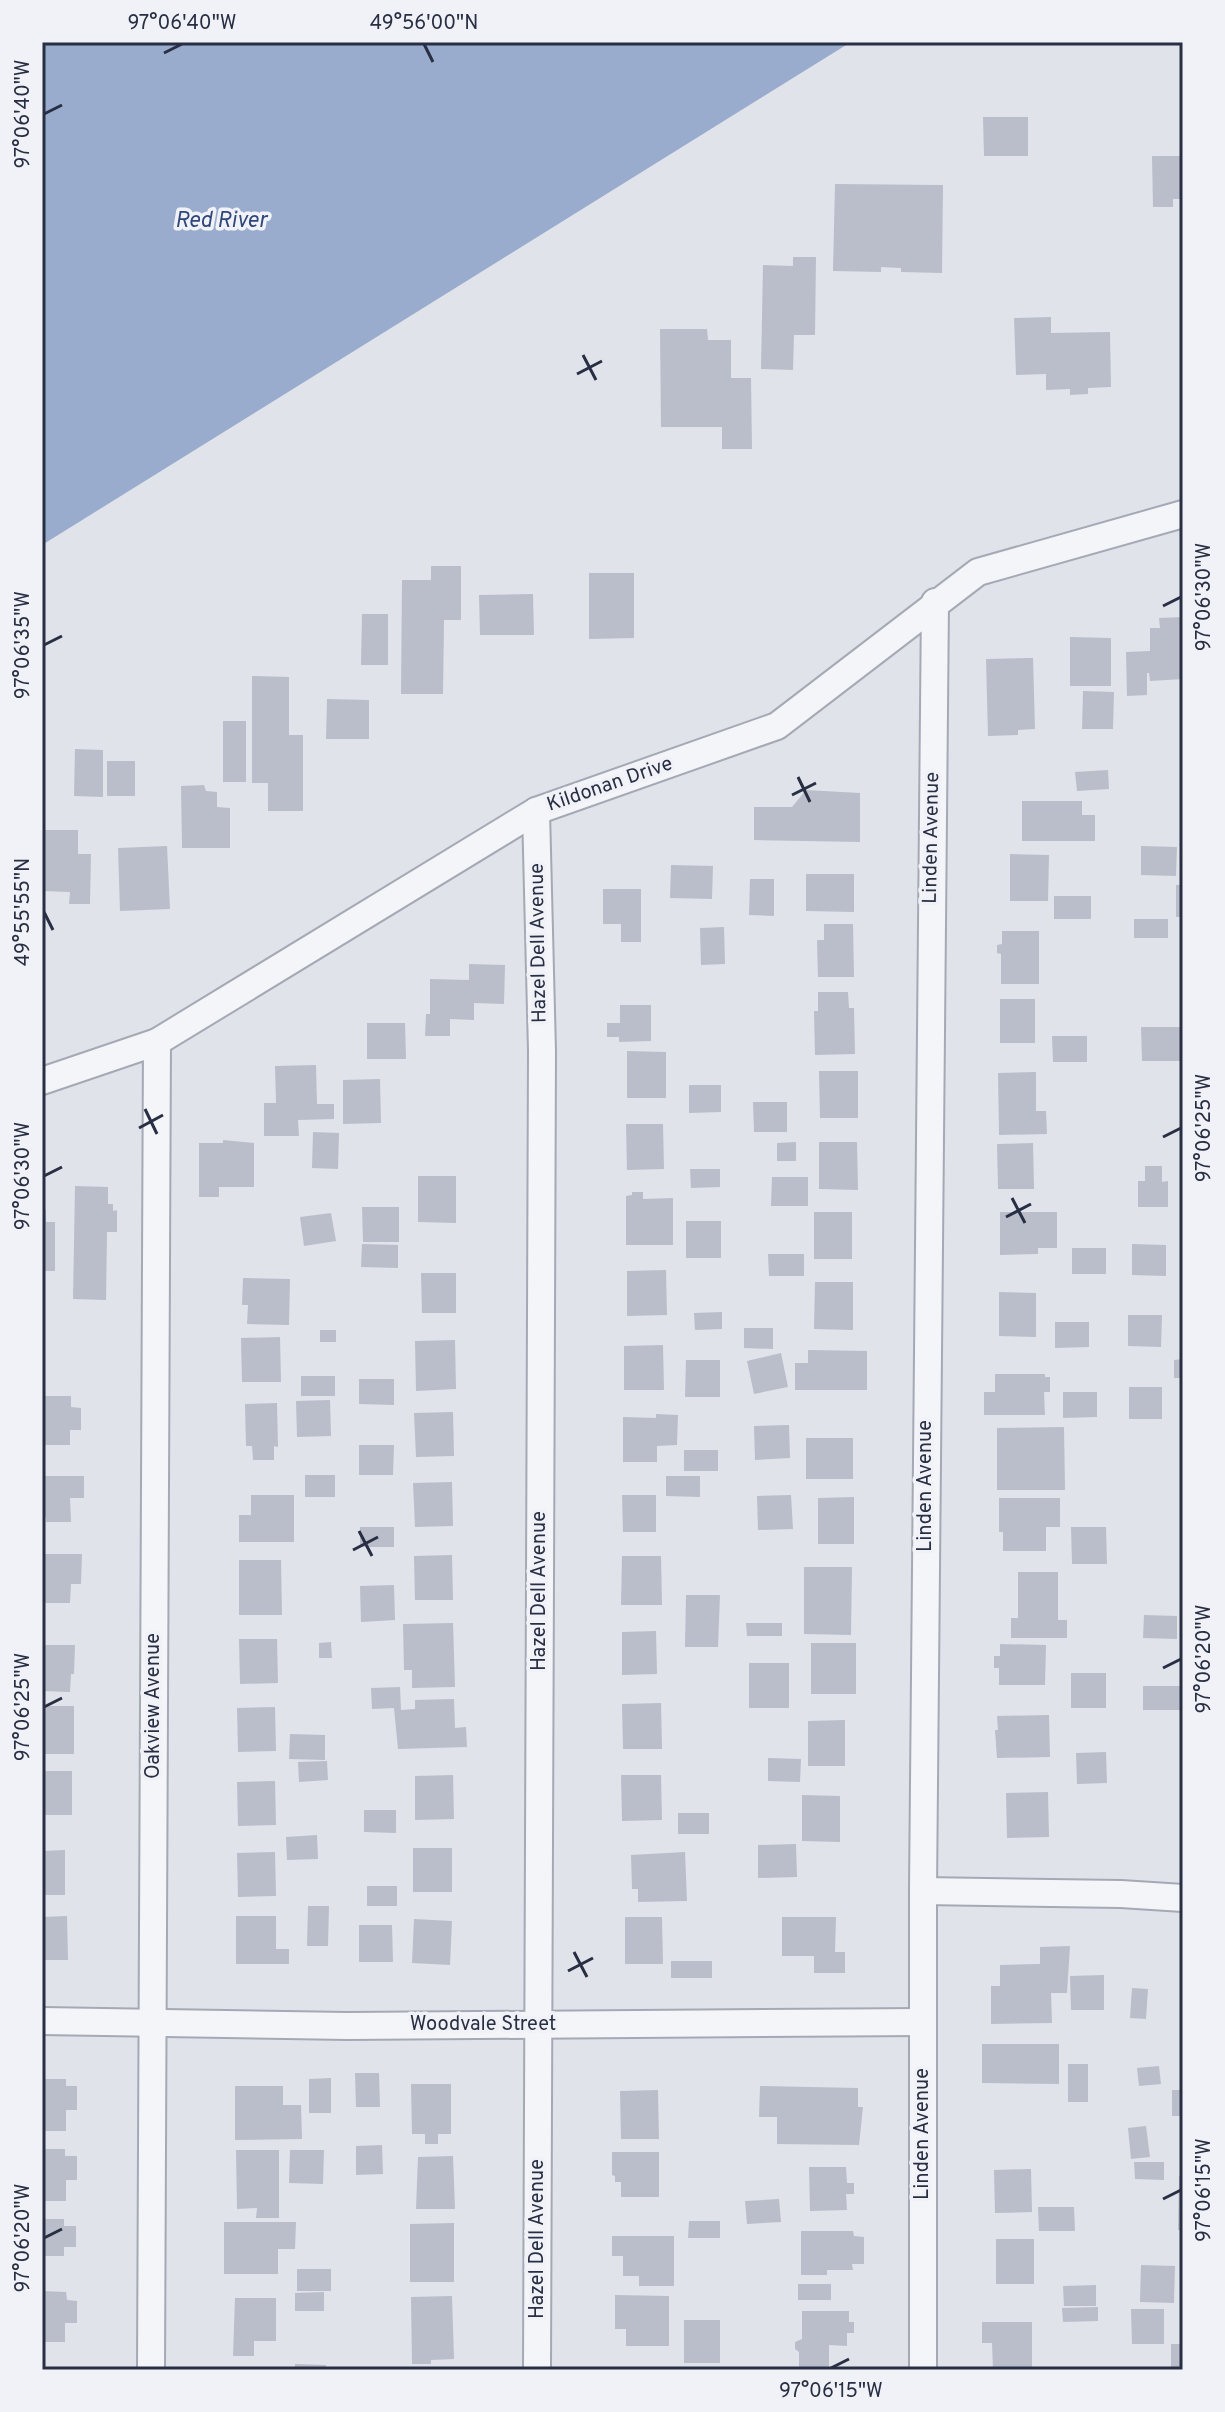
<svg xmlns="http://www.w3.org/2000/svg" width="1225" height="2412" viewBox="0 0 1225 2412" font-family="Overpass,sans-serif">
<rect width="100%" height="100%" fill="#e0e3ea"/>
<path fill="#99accd" d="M42 42H851L42 545Z"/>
<g fill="#babeca">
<path d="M983 117H1028V156H984Z"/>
<path d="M1152 156H1183V199H1173V207H1153Z"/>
<path d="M835 184 943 185 942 273 901 272V268L881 267V272L833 271Z"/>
<path d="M793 257H816L815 335H794L793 370 761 369 763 265 793 266Z"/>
<path d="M1051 317V333L1110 332 1111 387 1088 388V394L1070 395V389L1046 390V374L1016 375 1014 318Z"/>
<path d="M660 329H707L708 340H731V378H751L752 449H722V427H661Z"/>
<path d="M431 566H461V620H444L443 694H401L402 580H431Z"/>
<path d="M589 573H634V638L589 639Z"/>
<path d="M533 594 534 635H480L479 595Z"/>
<path d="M362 614H388V665H361Z"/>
<path d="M1183 617V679L1150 681 1149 673H1147V695L1127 696 1126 652 1150 651V628H1160L1159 618Z"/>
<path d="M1070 637 1111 638V686H1070Z"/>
<path d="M1033 658 1035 729 1018 730V735L988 736 986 659Z"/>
<path d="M252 676 289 677V735H303V811H268V783H252Z"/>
<path d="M1083 691 1114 692 1113 729H1082Z"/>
<path d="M327 699 369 700V739H326Z"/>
<rect x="223" y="721" width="23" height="61"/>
<path d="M75 749 103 750V797L74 796Z"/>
<rect x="107" y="761" width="28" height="35"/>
<path d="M1108 770 1109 789 1077 791 1075 772Z"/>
<path d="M204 785 206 791 217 792V807L230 808V848H182L181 786Z"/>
<path d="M806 790 860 793V842L754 840V807H792Z"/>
<path d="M1022 801H1082V815H1095V841H1022Z"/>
<path d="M42 830H78V854H91L90 904H69L70 892 42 891Z"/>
<path d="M167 846 170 909 120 911 118 848Z"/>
<path d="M1141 846 1177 847 1176 876 1141 875Z"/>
<path d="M1010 854 1049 855 1048 901H1010Z"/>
<path d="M671 865 713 866 712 899 670 898Z"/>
<path d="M806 874H854V912L806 911Z"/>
<path d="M750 879H774V916L749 915Z"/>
<rect x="1176" y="885" width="7" height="32"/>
<path d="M603 889H641V942H621V924H603Z"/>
<rect x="1054" y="896" width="37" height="23"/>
<rect x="1134" y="919" width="34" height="19"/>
<path d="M824 924H853L854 977H818L817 940H824Z"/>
<path d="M724 927 725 964 701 965 700 928Z"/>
<path d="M1002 931H1039V984H1001V954L997 953V945L1002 944Z"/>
<path d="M469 964 505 965 504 1004 474 1003V1020L450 1019V1036H425L426 1014H430V979L469 980Z"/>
<path d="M818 992H848L849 1008H854L855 1054 815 1055 814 1011H818Z"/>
<rect x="1000" y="999" width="35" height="44"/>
<path d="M620 1005H651V1041L619 1042V1037H607V1023H620Z"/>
<path d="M367 1023H405L406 1059H367Z"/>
<path d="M1141 1027H1180V1061H1142Z"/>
<path d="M1052 1036H1087V1062H1053Z"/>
<path d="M627 1051 666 1052V1098H627Z"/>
<path d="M316 1065 317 1104H334V1119L298 1120 299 1136H264V1103H276L275 1066Z"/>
<path d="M819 1071H858V1118H820Z"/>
<path d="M1036 1072V1111H1046L1047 1134 999 1135 998 1073Z"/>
<path d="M380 1079 381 1123 343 1124V1080Z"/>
<path d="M689 1085H721V1112L689 1113Z"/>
<path d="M753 1102H787V1132H754Z"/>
<path d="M626 1124H663L664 1169 627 1170Z"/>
<path d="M313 1132 339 1133 338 1169 312 1168Z"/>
<path d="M223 1140 254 1143V1187H219V1197H199V1143H223Z"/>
<path d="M796 1142V1161H777V1143Z"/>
<path d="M819 1142H857L858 1190 819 1189Z"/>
<path d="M1033 1143 1034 1189H998L997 1144Z"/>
<path d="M1145 1166H1162V1182L1168 1181V1207H1138V1181H1145Z"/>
<path d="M690 1169H720V1187L691 1188Z"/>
<path d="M418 1176H456V1223L418 1222Z"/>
<path d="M772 1177H808V1206H771Z"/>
<path d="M75 1186 108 1187V1204H113V1211L117 1210V1232H107L106 1300 73 1299Z"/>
<path d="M632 1192H643V1199L673 1198V1245H626V1196L632 1195Z"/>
<path d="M362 1207H399V1242H363Z"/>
<path d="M42 1210H46V1222H55V1271H42Z"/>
<rect x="814" y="1212" width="38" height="47"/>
<path d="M1000 1212H1057V1248H1038V1254L1000 1255Z"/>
<path d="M331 1213 336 1241 304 1246 300 1217Z"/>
<rect x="686" y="1221" width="35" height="37"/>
<path d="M362 1244 398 1245V1268L361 1267Z"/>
<path d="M1132 1244 1166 1245V1276L1132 1275Z"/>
<rect x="1072" y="1248" width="34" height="26"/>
<path d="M768 1254H804V1276H769Z"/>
<path d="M666 1270 667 1315 627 1316V1271Z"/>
<path d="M421 1273H456V1313H422Z"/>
<path d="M243 1278 290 1279 289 1325 247 1324 248 1305H242Z"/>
<path d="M815 1282H853V1330L814 1329Z"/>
<path d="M999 1292 1036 1293V1337L999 1336Z"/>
<path d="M722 1312V1329L695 1330 694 1313Z"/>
<path d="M1128 1315H1162L1161 1347 1128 1346Z"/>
<path d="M1055 1322H1089V1347L1055 1348Z"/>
<path d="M744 1328H773V1349L744 1348Z"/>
<rect x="320" y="1330" width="16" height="12"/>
<path d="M280 1337 281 1382H242L241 1338Z"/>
<path d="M455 1340 456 1389 416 1391 415 1341Z"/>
<path d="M663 1345 664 1390H624V1346Z"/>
<path d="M808 1350 867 1351V1390H795V1363H808Z"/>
<path d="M781 1353 788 1387 754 1394 747 1361Z"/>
<path d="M1183 1359V1378H1174V1360Z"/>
<path d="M686 1360H720V1397H685Z"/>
<path d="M995 1374H1045V1377H1050V1392H1044L1045 1415H984V1392H995Z"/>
<rect x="301" y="1376" width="34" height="20"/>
<path d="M359 1379H394V1405L359 1404Z"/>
<rect x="1129" y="1387" width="33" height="32"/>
<path d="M1063 1392H1097V1417L1063 1418Z"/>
<path d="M42 1396H71V1407L81 1408V1430H70V1445H42Z"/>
<path d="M330 1400 331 1436 297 1437 296 1401Z"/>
<path d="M277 1403 278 1447 274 1446V1460H253L252 1446H246L245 1404Z"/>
<path d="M453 1412 454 1456 416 1457 414 1413Z"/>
<path d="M656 1414 678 1415 677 1445 657 1446V1462H623V1417L656 1418Z"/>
<path d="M789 1425 790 1458 755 1460 754 1426Z"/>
<path d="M1064 1427 1065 1490H997V1428Z"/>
<rect x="806" y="1438" width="47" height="41"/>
<path d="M359 1445H394L393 1475H359Z"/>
<rect x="684" y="1450" width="34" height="21"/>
<rect x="305" y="1475" width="30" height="22"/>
<path d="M42 1476H84V1498H70L71 1522H46V1517H42Z"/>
<path d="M666 1476H700V1497L666 1496Z"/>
<path d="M452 1482 453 1526 415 1527 413 1483Z"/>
<path d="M251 1495H294V1542H239V1515H251Z"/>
<path d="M622 1495H656V1532H623Z"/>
<path d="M791 1495 793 1529 758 1530 757 1496Z"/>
<path d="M854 1497V1544H818V1498Z"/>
<path d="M999 1498H1060V1527H1046V1551H1003V1532H999Z"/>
<rect x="360" y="1527" width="34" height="20"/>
<path d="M1071 1527H1106L1107 1564H1072Z"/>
<path d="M42 1554H82L81 1584H71L70 1603H42Z"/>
<path d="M452 1555 453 1600H415L414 1556Z"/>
<path d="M622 1556H661L662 1605H621Z"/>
<path d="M239 1560H281L282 1615H239Z"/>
<path d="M804 1567H852L851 1635 804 1634Z"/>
<path d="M1018 1572H1058V1620H1067V1638H1011V1618H1018Z"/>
<path d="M394 1585 395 1620 361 1622 360 1586Z"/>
<path d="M686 1595H720L718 1647H685Z"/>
<path d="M1144 1615 1177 1616V1639L1143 1638Z"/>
<path d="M453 1623 455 1687 412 1688V1670H404L403 1624Z"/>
<path d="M746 1623H782V1636H747Z"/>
<path d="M656 1631 657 1674 622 1675V1632Z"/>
<path d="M239 1639H277L278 1683 240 1684Z"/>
<path d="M331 1642 332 1658H319V1643Z"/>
<rect x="811" y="1643" width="45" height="51"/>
<path d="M1000 1644 1046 1645 1045 1685H999V1668H994V1656H1000Z"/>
<path d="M42 1645H75L74 1674H71L70 1692 42 1691Z"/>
<rect x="749" y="1663" width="40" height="45"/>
<rect x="1071" y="1673" width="35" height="35"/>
<rect x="1143" y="1686" width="39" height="24"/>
<path d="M400 1687 401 1710 415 1709V1700L454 1699 455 1728 466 1727 467 1747 398 1749 394 1708 372 1709 371 1688Z"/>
<path d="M661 1703 662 1749H623L622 1704Z"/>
<rect x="42" y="1706" width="32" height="48"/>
<path d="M275 1707 276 1751 238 1752 237 1708Z"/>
<path d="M1049 1715 1050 1757 997 1758 995 1730H998L997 1716Z"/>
<path d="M845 1720V1766H808V1721Z"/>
<path d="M290 1734 325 1735V1760L289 1759Z"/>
<path d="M1106 1752 1107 1783 1077 1784 1076 1753Z"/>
<path d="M768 1758 801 1759 800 1782 768 1781Z"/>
<path d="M327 1761 328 1780 299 1782 298 1762Z"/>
<rect x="42" y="1771" width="30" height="44"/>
<path d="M453 1775 454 1819 415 1820V1776Z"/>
<path d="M621 1775H661L662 1820 622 1821Z"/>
<path d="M275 1781 276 1825 238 1826 237 1782Z"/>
<path d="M1048 1792 1049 1837 1007 1838 1006 1793Z"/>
<path d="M802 1795 840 1796V1842L802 1841Z"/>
<path d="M364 1810H396V1833L364 1832Z"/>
<rect x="678" y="1813" width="31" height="21"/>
<path d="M317 1835 318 1859 287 1860 286 1837Z"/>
<path d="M796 1844 797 1877 758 1878V1845Z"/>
<rect x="413" y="1848" width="39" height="44"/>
<path d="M65 1850V1895H42V1851Z"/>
<path d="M275 1852 276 1896 238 1897 237 1853Z"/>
<path d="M685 1852 687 1901 638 1902V1889H632L631 1855Z"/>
<rect x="367" y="1886" width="30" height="20"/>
<path d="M308 1906H329L328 1946H307Z"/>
<path d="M67 1916 68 1960H42V1917Z"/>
<path d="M236 1916H276V1949H289V1964H236Z"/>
<path d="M625 1917H662L663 1964H625Z"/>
<path d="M782 1917H836L835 1952H845V1973H814V1956H782Z"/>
<path d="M414 1919 452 1921 450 1965 412 1963Z"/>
<path d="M359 1925H392L393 1962H359Z"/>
<path d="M1070 1946 1067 1993H1051L1052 2023 991 2024V1986H1000V1965L1040 1964V1947Z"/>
<rect x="671" y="1961" width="41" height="17"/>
<path d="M1104 1975V2010H1071L1070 1976Z"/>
<path d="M1132 1988 1148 1989 1146 2019 1130 2018Z"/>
<path d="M982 2044H1059V2084L982 2083Z"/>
<rect x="1068" y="2064" width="20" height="38"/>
<path d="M1159 2066 1161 2084 1139 2086 1137 2068Z"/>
<path d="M355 2073H379L380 2107H356Z"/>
<path d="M331 2078V2113H309V2079Z"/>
<path d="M42 2079H66V2086H77V2110H66V2131H42Z"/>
<path d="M411 2084H451V2134H438V2144H425V2134H412Z"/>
<path d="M235 2086H283V2105H301L302 2139 235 2140Z"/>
<path d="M760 2086 858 2088V2107H863L859 2145 777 2144V2117H759Z"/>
<path d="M658 2090 659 2139H621L620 2091Z"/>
<rect x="1172" y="2090" width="11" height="26"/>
<path d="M1146 2126 1150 2157 1131 2159 1128 2128Z"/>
<path d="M382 2145 383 2174 356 2175V2146Z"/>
<path d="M42 2149H65V2156H77V2180H66V2201H42Z"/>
<path d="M236 2150H279V2218H256L257 2208 237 2209Z"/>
<path d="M290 2150H324L323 2184 289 2183Z"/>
<path d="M612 2152H659V2197H621V2182H615V2176L612 2175Z"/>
<path d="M453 2156 455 2209H416L418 2157Z"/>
<path d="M1134 2162H1164V2180L1135 2179Z"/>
<path d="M809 2167H846L847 2183H854V2194H846L847 2210 810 2211Z"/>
<path d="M1031 2169 1032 2212 995 2213 994 2170Z"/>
<path d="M1179 2176H1183V2230H1178Z"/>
<path d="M779 2199 781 2222 747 2224 745 2201Z"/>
<path d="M1038 2207H1074L1075 2231H1039Z"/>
<path d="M42 2219H64V2226H76V2247H64V2256H42Z"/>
<path d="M689 2221H720V2238H688Z"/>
<path d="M224 2222H296L295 2249H278V2274H224Z"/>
<path d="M454 2223V2282H410V2224Z"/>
<path d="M801 2231H853L854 2236 864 2237V2264H852L853 2270H827V2275H801Z"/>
<path d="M612 2236H674V2286H639V2276H623V2256H612Z"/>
<rect x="996" y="2239" width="38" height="45"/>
<path d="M1141 2265 1175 2266 1174 2303 1140 2302Z"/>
<rect x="297" y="2269" width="34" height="22"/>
<rect x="798" y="2284" width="33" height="16"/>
<path d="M1096 2285V2306H1064L1063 2286Z"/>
<path d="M42 2291 66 2292 67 2300 77 2301V2323H65V2342H42Z"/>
<path d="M324 2292V2311H295V2293Z"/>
<path d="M615 2295 669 2296V2346H626V2329H615Z"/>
<path d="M452 2296 454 2359 431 2360V2364H412L411 2297Z"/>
<path d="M235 2298H276V2341H254V2356H233Z"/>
<path d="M1098 2307V2321L1063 2322 1062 2308Z"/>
<path d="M1131 2309H1164V2344H1132Z"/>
<path d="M802 2311H849V2322H854V2333H847V2346L829 2345V2368L799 2367V2352L795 2349V2342L802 2339Z"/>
<rect x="684" y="2320" width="36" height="43"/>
<path d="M982 2322H1032V2369L993 2370 992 2343H982Z"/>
<rect x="1171" y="2344" width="12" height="26"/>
<path d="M295 2364 326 2365V2370H295Z"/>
</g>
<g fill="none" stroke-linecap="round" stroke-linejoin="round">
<g stroke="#a5a9b5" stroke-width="30">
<g id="minor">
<path d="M536 811 542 1051 537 2370"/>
<path d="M42 1081 157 1042 536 811 777 726 978 572 1183 514"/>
<path d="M923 1891 1121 1894 1183 1898"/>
<path d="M42 2021 347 2026 923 2022"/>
<path d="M151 2370 157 1042"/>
<path d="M923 2370V1891L935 602"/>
</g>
</g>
<use href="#minor" stroke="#f4f5f8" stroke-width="26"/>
</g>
<path fill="none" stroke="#282e43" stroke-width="3" d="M424 44 433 62M164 53 182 44M44 114 62 105M583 355 596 380M577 374 602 361M1163 606 1181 597M44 645 62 636M798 777 810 802M792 795 816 783M44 912 53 930M145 1109 157 1134M139 1128 163 1115M1163 1137 1181 1128M44 1176 62 1167M1012 1198 1025 1223M1006 1217 1031 1204M359 1531 372 1556M353 1550 378 1537M1163 1668 1181 1659M44 1707 62 1698M574 1952 587 1977M568 1971 593 1958M1163 2199 1181 2190M44 2238 62 2229M831 2368 849 2359"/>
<g text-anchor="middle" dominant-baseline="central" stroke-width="7" stroke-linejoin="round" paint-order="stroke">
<g font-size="20" fill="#282e43" stroke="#f0f2f7">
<text transform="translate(610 785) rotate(-19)">Kildonan Drive</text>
<text transform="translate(932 838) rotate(-89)">Linden Avenue</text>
<text transform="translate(539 943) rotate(-91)">Hazel Dell Avenue</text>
<text transform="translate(926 1486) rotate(-90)">Linden Avenue</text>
<text transform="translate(540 1591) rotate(-90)">Hazel Dell Avenue</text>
<text transform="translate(154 1706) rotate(-90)">Oakview Avenue</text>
<text x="483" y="2025">Woodvale Street</text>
<text transform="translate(923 2134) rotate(-90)">Linden Avenue</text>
<text transform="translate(538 2239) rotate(-90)">Hazel Dell Avenue</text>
</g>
<g font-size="22" font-style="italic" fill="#2f477a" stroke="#f0f2f7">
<text x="221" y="221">Red River</text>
</g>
</g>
<rect width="1225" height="2412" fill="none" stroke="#f0f2f7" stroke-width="88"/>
<rect x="44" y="44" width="1137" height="2324" fill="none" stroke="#282e43" stroke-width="3"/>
<g font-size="20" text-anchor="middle" fill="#282e43">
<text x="182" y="29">97°06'40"W</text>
<text x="424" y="29">49°56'00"N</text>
<text transform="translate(22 114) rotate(-90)" y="7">97°06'40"W</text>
<text transform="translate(1203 597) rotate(-90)" y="7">97°06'30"W</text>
<text transform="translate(22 645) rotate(-90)" y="7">97°06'35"W</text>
<text transform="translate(22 912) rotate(-90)" y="7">49°55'55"N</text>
<text transform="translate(1203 1128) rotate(-90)" y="7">97°06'25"W</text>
<text transform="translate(22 1176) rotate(-90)" y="7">97°06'30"W</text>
<text transform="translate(1203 1659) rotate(-90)" y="7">97°06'20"W</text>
<text transform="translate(22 1707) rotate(-90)" y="7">97°06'25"W</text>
<text transform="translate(1203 2190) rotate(-90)" y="7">97°06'15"W</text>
<text transform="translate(22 2238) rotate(-90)" y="7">97°06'20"W</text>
<text x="831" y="2397">97°06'15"W</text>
</g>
</svg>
